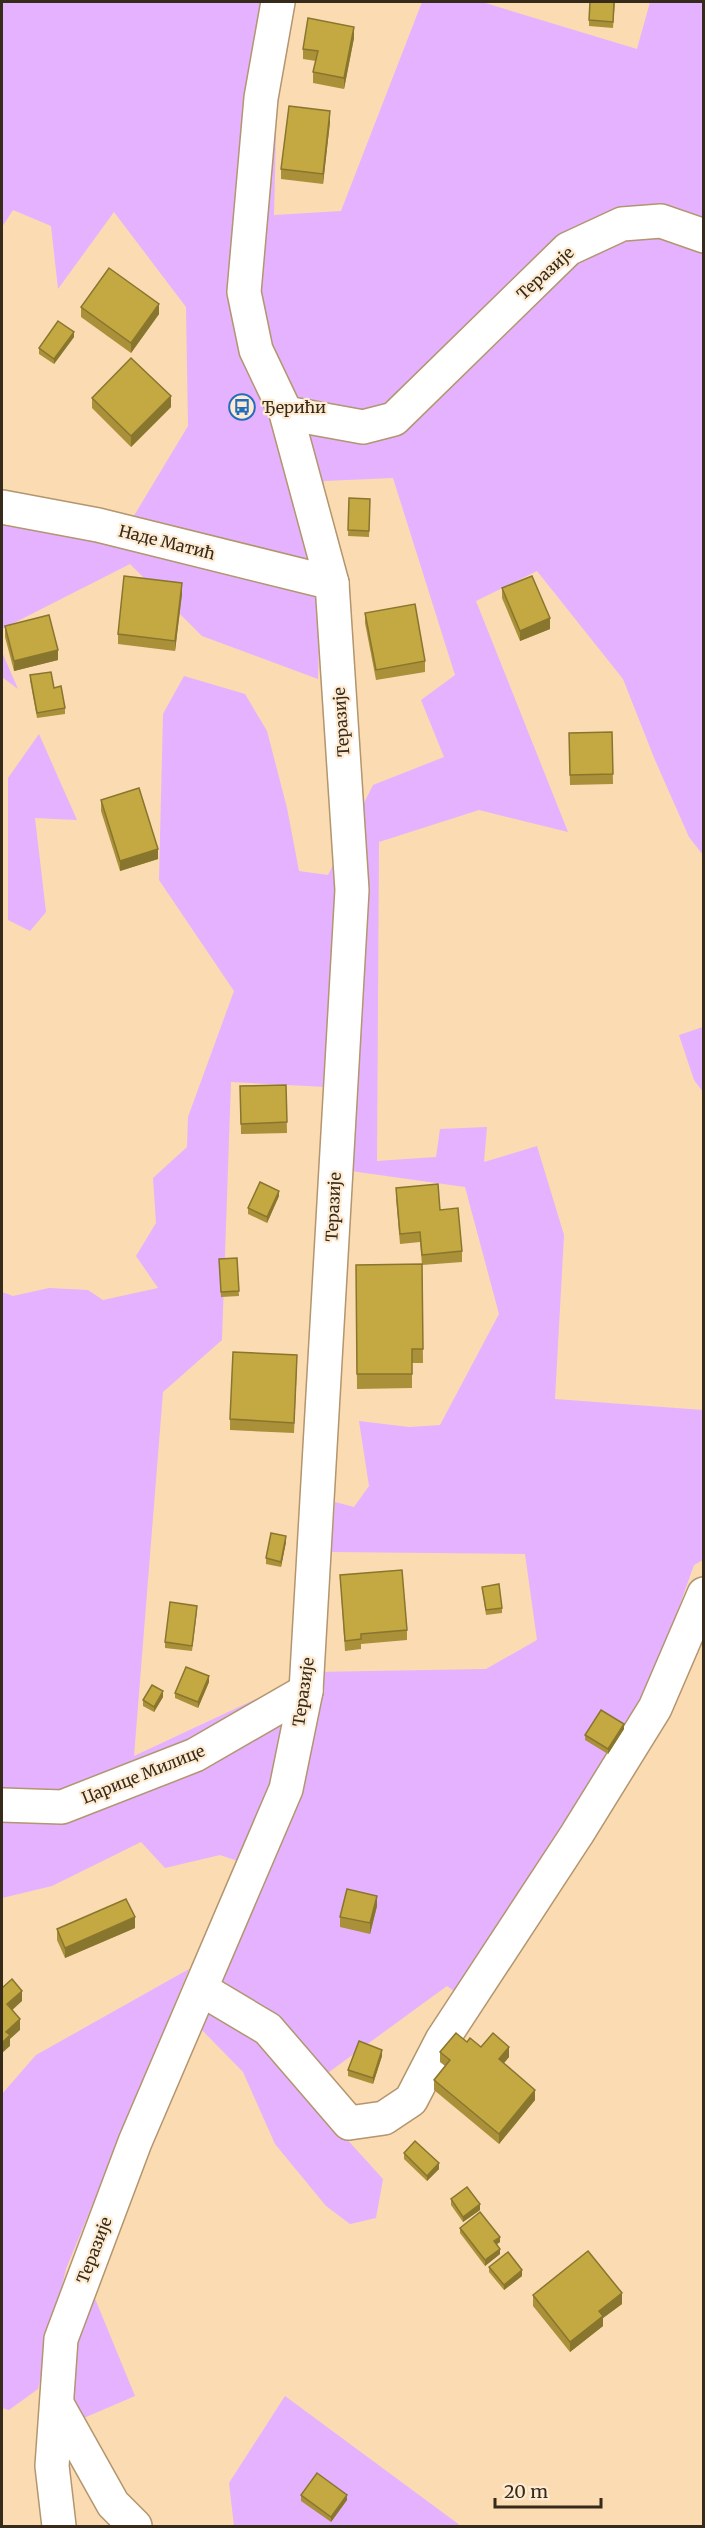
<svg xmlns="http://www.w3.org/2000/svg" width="705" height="2528" viewBox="0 0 705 2528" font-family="Merriweather,serif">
<rect width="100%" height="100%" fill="#fbdbb2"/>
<g fill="#e4b2ff" fill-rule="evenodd">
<path d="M2 2H279L274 215 341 211 422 2H482L637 49 650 2H703V855L689 837 655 760 623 679 537 571 476 601 568 832 479 810 379 842 377 1161 436 1157 440 1129 487 1127 484 1162 537 1146 564 1235 555 1399 703 1410V1560L694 1565 639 1719 479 2009 447 1986 303 2091 383 2179 376 2218 350 2224 326 2206 275 2144 243 2072 201 2029 262 1869 220 1855 165 1868 141 1842 52 1886 2 1898V1292L13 1296 49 1288 88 1290 103 1300 158 1288 136 1256 156 1223 153 1178 187 1147 188 1117 234 991 159 880 163 714 184 676 245 694 267 731 287 808 299 871 328 875 373 785 444 757 421 700 455 675 393 478 324 481 318 679 202 636 130 564 2 629V518L120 539 188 426 186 307 114 212 58 289 51 226 13 210 2 227ZM231 1082 326 1087 322 1167 465 1187 499 1314 440 1425 409 1427 359 1421 369 1486 354 1507 335 1502 331 1552 525 1554 537 1640 486 1669 314 1672 134 1756 163 1392 222 1340Z"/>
<path d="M2 652 18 689 2 677Z"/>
<path d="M39 734 77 820 35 818 46 912 30 931 8 920V778Z"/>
<path d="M703 1027H704L703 1092 694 1080 679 1035Z"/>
<path d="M189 1969 66 2269 38 2389 9 2410 2 2408V2094L36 2055Z"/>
<path d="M89 2284 135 2396 65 2426 70 2342Z"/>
<path d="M285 2396 461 2526H234L229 2483Z"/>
</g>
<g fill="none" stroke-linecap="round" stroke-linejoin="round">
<g stroke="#b3956e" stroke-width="36">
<g id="minor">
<path d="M286 413 363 427 394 419 568 249 622 224 661 221 704 236"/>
<path d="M2 507 98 525 332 583"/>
<path d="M2 1805 62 1807 195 1755 306 1691"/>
<path d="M201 1989 268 2029 349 2123 384 2118 411 2100 442 2040 577 1834 655 1708 704 1594"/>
<path d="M57 2404 113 2504 135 2526"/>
<path d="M59 2526 52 2466 61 2339 135 2142 286 1789 306 1691 352 890 332 583 286 413 256 350 244 292 261 98 278 2"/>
</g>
</g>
<use href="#minor" stroke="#fff" stroke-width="33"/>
</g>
<g fill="#a99039">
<path d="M615 2 613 28 589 26V20Z"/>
<path d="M354 38 344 89 313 83V72L316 61 303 59V49Z"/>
<path d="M330 122 323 184 281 179V169Z"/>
<path d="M81 307 159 314 131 353 81 317Z"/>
<path d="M74 337 54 364 39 354V348Z"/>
<path d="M92 398 171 407 131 447 92 408Z"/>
<path d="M349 498 370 499 369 537 348 536Z"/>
<path d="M502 588 550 629 520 641 502 598Z"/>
<path d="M182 594 175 651 118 644V634Z"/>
<path d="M365 613 425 661V672L376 680 365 623Z"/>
<path d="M5 626 58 660 14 671 5 637Z"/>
<path d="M30 675 54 688 65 708V714L37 718 30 680Z"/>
<path d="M612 732 613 784 570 785 569 733Z"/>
<path d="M101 800 158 859 120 871 101 811Z"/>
<path d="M286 1085 287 1133 241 1134 240 1086Z"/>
<path d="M396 1188 440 1210 462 1251V1262L422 1265 420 1242 400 1244 396 1198Z"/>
<path d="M279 1196 267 1223 248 1214V1208Z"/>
<path d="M237 1258 239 1296 221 1297 219 1259Z"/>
<path d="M422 1264 423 1363H412V1388L357 1389 356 1265Z"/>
<path d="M297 1365 294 1433 230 1430V1419Z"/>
<path d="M286 1542 281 1567 266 1564V1558Z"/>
<path d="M340 1575 407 1630V1640L361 1644V1649L345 1651Z"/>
<path d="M482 1587 502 1608V1613L486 1615Z"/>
<path d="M197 1611 192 1651 165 1648V1642Z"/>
<path d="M209 1682 198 1708 175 1698V1693Z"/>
<path d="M163 1697 154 1712 143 1706V1700Z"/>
<path d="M624 1729 608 1754 585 1740V1735Z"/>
<path d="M377 1906 370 1934 340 1927V1917Z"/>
<path d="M135 1928 65 1958 57 1940V1929Z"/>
<path d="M467 2042 509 2057 504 2063 535 2100 499 2144 434 2090V2080L445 2066 440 2062V2052Z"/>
<path d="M382 2056 373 2084 348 2076V2070Z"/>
<path d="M404 2153 439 2169 427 2181 404 2159Z"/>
<path d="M451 2199 480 2210 463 2222 451 2205Z"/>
<path d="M460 2228 500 2242 497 2244 500 2254 485 2266 460 2233Z"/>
<path d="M489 2267 522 2276 504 2290 489 2272Z"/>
<path d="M533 2295 622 2304 603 2318V2326L570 2352 533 2306Z"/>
<path d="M301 2495 347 2500 331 2522 301 2501Z"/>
</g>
<g fill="#89762e">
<path d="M354 27V38L344 89V78Z"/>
<path d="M330 111V122L323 184V174Z"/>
<path d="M159 304V314L131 353V343Z"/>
<path d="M74 332V337L54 364V359Z"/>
<path d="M171 396V407L131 447V436Z"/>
<path d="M182 583V594L175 651V641Z"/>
<path d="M550 618V629L520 641V631Z"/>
<path d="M58 650V660L14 671V661Z"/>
<path d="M158 849V859L120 871V861Z"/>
<path d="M279 1191V1196L267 1223V1217Z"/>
<path d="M286 1536V1542L281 1567V1562Z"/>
<path d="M209 1676V1682L198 1708V1702Z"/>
<path d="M163 1691V1697L154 1712V1707Z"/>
<path d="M624 1724V1729L608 1754V1749Z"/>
<path d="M377 1896V1906L370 1934V1923Z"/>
<path d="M135 1917V1928L65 1958V1948Z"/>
<path d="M22 1991V2001L7 2015V2004Z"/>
<path d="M20 2019V2030L10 2039V2046L2 2053V2043L6 2032Z"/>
<path d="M509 2047V2057L499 2069V2059Z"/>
<path d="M382 2050V2056L373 2084V2078Z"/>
<path d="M535 2090V2100L499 2144V2134Z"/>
<path d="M439 2163V2169L427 2181V2176Z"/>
<path d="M480 2204V2210L463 2222V2217Z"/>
<path d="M500 2237V2242L494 2246V2241Z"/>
<path d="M500 2249V2254L485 2266V2260Z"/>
<path d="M522 2270V2276L504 2290V2285Z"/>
<path d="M622 2293V2304L603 2318V2326L570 2352V2342L599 2311Z"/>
<path d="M347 2495V2500L331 2522V2517Z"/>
</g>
<g fill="#c4a842" stroke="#89762e" stroke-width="1.5">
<path d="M590 2H614L613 22 589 20Z"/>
<path d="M308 18 354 27 344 78 313 72 318 51 303 49Z"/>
<path d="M289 106 330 111 323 174 281 169Z"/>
<path d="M109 268 159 304 131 343 81 307Z"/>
<path d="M58 321 74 332 54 359 39 348Z"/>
<path d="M131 358 171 396 131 436 92 398Z"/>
<path d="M349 498 370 499 369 531 348 530Z"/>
<path d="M124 576 182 583 175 641 118 634Z"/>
<path d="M532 576 550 618 520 631 502 588Z"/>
<path d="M415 604 425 661 376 670 365 613Z"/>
<path d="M49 615 58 650 14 661 5 626Z"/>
<path d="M51 672 54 688 61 686 65 708 37 713 30 675Z"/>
<path d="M612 732 613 774 570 775 569 733Z"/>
<path d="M139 788 158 849 120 861 101 800Z"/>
<path d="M286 1085 287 1122 241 1124 240 1086Z"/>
<path d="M260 1182 279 1191 267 1217 248 1208Z"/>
<path d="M438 1184 440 1210 458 1208 462 1251 422 1255 420 1232 400 1234 396 1188Z"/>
<path d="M237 1258 239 1291 221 1292 219 1259Z"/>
<path d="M422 1264 423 1349H412V1374H357L356 1265Z"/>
<path d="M233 1352 297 1355 294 1423 230 1419Z"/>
<path d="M271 1533 286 1536 281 1562 266 1558Z"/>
<path d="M402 1570 407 1630 361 1634V1639L345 1641 340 1575Z"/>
<path d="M499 1584 502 1608 486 1610 482 1587Z"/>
<path d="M170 1602 197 1606 192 1646 165 1642Z"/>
<path d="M186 1667 209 1676 198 1702 175 1693Z"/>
<path d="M152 1685 163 1691 154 1707 143 1700Z"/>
<path d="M601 1710 624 1724 608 1749 585 1735Z"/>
<path d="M347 1889 377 1896 370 1923 340 1917Z"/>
<path d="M126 1899 135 1917 65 1948 57 1929Z"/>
<path d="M12 1979 22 1991 7 2004 20 2019 6 2032 10 2035 2 2043V1988Z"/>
<path d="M456 2033 467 2042 470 2038 481 2047 493 2033 509 2047 499 2059 535 2090 499 2134 434 2080 450 2060 440 2052Z"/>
<path d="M359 2041 382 2050 373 2078 348 2070Z"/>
<path d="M415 2141 439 2163 427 2176 404 2153Z"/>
<path d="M467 2187 480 2204 463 2217 451 2199Z"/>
<path d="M480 2212 500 2237 494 2241 500 2249 485 2260 460 2228Z"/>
<path d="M588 2251 622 2293 599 2311 603 2316 570 2342 533 2295Z"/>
<path d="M508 2252 522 2270 504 2285 489 2267Z"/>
<path d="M317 2473 347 2495 331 2517 301 2495Z"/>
</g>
<defs>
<g id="bus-ring" transform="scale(1.35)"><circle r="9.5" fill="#feebd2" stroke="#236dbd" stroke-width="1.5"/><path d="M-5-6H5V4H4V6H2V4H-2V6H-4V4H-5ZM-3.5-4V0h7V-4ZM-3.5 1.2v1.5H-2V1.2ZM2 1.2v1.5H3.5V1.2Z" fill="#236dbd"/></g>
</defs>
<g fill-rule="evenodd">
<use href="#bus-ring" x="242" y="407"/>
</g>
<g text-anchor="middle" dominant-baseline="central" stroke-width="4.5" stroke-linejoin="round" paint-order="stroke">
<g font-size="16" fill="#362a1a" stroke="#feebd2">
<text transform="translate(545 273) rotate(-42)">Теразије</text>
<text transform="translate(167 542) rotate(14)">Наде Матић</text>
<text transform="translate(341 722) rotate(-94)">Теразије</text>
<text transform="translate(333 1207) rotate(-87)">Теразије</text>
<text transform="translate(303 1692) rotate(-82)">Теразије</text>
<text transform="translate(143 1774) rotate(-22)">Царице Милице</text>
<text transform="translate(94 2250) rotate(-69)">Теразије</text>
</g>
<g font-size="16" fill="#362a1a" stroke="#feebd2" text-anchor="start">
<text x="262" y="407">Ђерићи</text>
</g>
</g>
<rect width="705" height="2528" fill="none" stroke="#362a1a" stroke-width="6"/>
<path d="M495 2498v9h106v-9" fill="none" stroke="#362a1a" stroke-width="3"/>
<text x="504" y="2498" font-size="18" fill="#362a1a" stroke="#feebd2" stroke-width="4.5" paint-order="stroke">20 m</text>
</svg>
